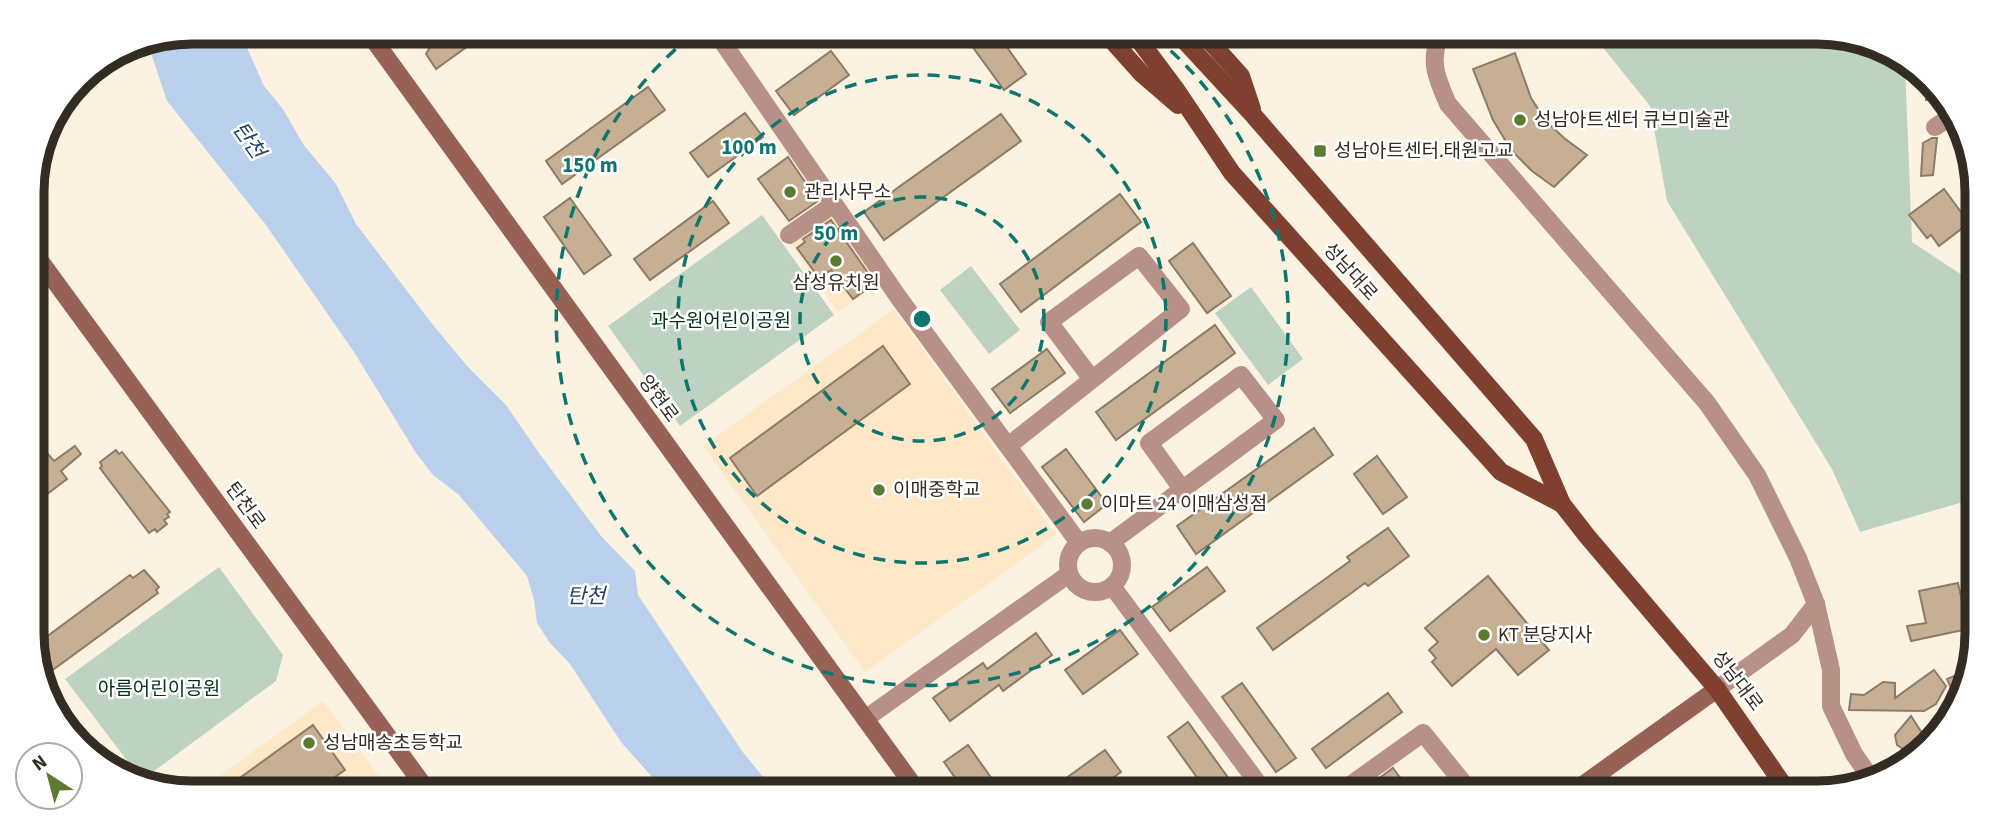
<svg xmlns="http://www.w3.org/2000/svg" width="2009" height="825" viewBox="0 0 2009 825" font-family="'Source Sans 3','Noto Sans KR',sans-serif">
<rect width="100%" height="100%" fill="#fcf2e2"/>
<g fill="#fee8c7">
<path d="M834 210 883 281 838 312 789 241Z"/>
<path d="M894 309 1056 535 865 672 703 446Z"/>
<path d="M323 701 386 786 207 785Z"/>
</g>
<g fill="#bdd2c0">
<path d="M1596 39 1869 40 1905 64 1912 242 1974 283 1971 515 1963 502 1860 532 1832 469 1667 201 1650 106Z"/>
<path d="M762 215 834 315 680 426 608 326Z"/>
<path d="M971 266 1020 330 989 354 940 290Z"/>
<path d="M1251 287 1303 359 1268 385 1215 313Z"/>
<path d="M219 567 283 655 276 681 142 780 65 679Z"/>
</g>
<path fill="#bad0ed" d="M191 32H240L264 86 283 109 303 144 336 184 356 224 433 325 469 368 506 405 539 453 601 536 635 571 638 595 742 751 772 788 661 787 621 742 570 664 550 643 537 623 534 600 527 576 459 495 433 475 416 453 354 352 266 225 167 101 149 47 145 41Z"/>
<g fill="#c7af94" stroke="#8d7b65" stroke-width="2">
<path d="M443 33H486L436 69 426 54 435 39Z"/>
<path d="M637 34H706L710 44 668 47Z"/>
<path d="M964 35 999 36 1026 74 1004 90Z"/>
<path d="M831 51 849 75 794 115 776 91Z"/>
<path d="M1515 53 1531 98 1546 121 1564 138 1587 155 1554 187 1532 171 1511 150 1493 120 1473 69Z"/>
<path d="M1928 79 1938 86 1945 101 1926 100Z"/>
<path d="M648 87 665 110 562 184 546 161Z"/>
<path d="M745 113 763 137 708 177 690 153Z"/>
<path d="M1001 114 1021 141 884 240 864 212Z"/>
<path d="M1932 138H1937L1933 175 1921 176 1923 143Z"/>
<path d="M788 157 818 201 789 221 758 179Z"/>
<path d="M1944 189 1969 223 1939 246 1931 235 1927 238 1909 215Z"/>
<path d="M1120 194 1141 222 1021 312 1000 284Z"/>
<path d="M570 198 611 255 584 274 544 217Z"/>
<path d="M713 201 729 223 650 280 634 259Z"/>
<path d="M831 220 875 283 853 299 831 270 819 278 797 248 805 242 803 239Z"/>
<path d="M1193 243 1231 296 1207 313 1169 261Z"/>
<path d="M1215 325 1235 353 1116 440 1096 412Z"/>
<path d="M883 346 910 384 757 496 730 458Z"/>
<path d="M1047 349 1065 373 1010 413 992 389Z"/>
<path d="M1314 428 1333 455 1196 554 1177 526Z"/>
<path d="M75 446 81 454 61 471 67 479 34 504 33 465 48 454 54 461Z"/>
<path d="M1066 449 1107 504 1084 522 1042 467Z"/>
<path d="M116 450 119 454 122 452 170 512 167 514 169 517 164 520 167 524 157 532 155 529 149 533 100 468 102 466 100 462Z"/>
<path d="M1377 456 1407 497 1383 514 1354 474Z"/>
<path d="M1388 528 1409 556 1368 586 1365 583 1273 650 1257 628 1350 561 1347 557Z"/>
<path d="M1207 567 1225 591 1170 631 1152 607Z"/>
<path d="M144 570 159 587 156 590 158 593 43 677 34 665V646L130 575 133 578Z"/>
<path d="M1488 576 1549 650 1518 675 1496 649 1452 686 1432 662 1436 658 1429 650 1438 642 1425 628Z"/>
<path d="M1958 583 1968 629 1911 641 1907 626 1926 623 1919 591Z"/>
<path d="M1120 630 1138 654 1083 694 1065 670Z"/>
<path d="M1036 633 1052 655 1003 691 999 685 950 721 933 698 983 663 987 669Z"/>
<path d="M1934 670 1946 686 1936 704 1924 711 1849 710 1851 694 1864 695 1883 682 1895 683V698Z"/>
<path d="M1969 670V685L1957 702 1947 679Z"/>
<path d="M1242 683 1296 758 1276 772 1222 697Z"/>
<path d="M1388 693 1402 712 1326 768 1312 749Z"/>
<path d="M1911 716 1922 733V739L1915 742 1906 751 1897 745 1895 735Z"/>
<path d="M1188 722 1237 790H1206L1168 737Z"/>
<path d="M313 725 345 770 322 786 230 785Z"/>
<path d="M968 745 999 789H963L944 762Z"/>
<path d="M1105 750 1121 772 1096 790 1051 789Z"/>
<path d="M1393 768 1410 791H1362Z"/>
</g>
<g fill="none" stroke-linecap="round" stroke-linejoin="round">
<g stroke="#b79188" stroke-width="18">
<path d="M717 34 899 298 1079 543"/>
<path d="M1439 38C1429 63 1438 81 1448 104L1707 403 1757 475 1798 558 1816 604 1831 670V706L1854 754 1870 777"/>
<path d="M1935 127 1952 116"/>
<path d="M789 235 834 204"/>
<path d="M1008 446 1181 309 1139 256 1049 322 1091 378"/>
<circle cx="1095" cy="565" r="27"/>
<path d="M1110 543 1276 420 1241 375 1149 443 1182 489"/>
<path d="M1112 586 1263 790"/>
<path d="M1717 689 1792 635 1816 604"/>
<path d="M865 719 1069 574"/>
<path d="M1911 762 1923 750"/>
<path d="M1342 791 1423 733 1470 791"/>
</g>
<g stroke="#976255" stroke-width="18">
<path d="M368 32 916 789"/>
<path d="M32 250 424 786"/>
<path d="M1573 792 1717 689"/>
</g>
<g stroke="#7f4030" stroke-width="18">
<path d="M1108 36 1142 74 1178 105"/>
<path d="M1136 36 1177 91 1232 173 1501 472 1562 504"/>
<path d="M1181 37 1254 116 1534 439 1562 504 1587 536 1717 689 1789 793"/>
<path d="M1206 37 1241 76 1252 109"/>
</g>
</g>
<g fill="none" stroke="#0f766e" stroke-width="3.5" stroke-dasharray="12 9">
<circle cx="922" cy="319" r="122"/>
<circle cx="922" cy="319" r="244"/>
<path d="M1155 37A366 366 0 1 1 692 35"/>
</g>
<g fill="#5d7b30" stroke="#fff" stroke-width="2.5">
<circle cx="1520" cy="120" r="7"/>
<rect x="1313" y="144" width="14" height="14" rx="3.5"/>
<circle cx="790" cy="192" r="7"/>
<circle cx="836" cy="261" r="7"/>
<circle cx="879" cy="490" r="7"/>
<circle cx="1087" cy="504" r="7"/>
<circle cx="1484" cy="635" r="7"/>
<circle cx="309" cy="743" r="7"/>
</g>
<g text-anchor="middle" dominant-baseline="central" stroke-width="5" stroke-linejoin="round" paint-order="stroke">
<g font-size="19" fill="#322c22" stroke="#fff" text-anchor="start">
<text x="1534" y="120">성남아트센터 큐브미술관</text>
<text x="1334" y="151">성남아트센터.태원고교</text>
<text x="804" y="192">관리사무소</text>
<text x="836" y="283" text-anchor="middle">삼성유치원</text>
<text x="893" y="490">이매중학교</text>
<text x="1101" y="504">이마트 24 이매삼성점</text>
<text x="1498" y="635">KT 분당지사</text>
<text x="323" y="743">성남매송초등학교</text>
</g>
<g font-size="19" fill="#322c22" stroke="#fff">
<text transform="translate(1350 272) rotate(48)">성남대로</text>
<text transform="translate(658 399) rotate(54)">양현로</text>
<text transform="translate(245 506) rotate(54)">탄천로</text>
<text transform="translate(1737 681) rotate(53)">성남대로</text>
</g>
<g font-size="19" fill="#023312" stroke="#fff">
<text x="721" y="321">과수원어린이공원</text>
<text x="159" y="689">아름어린이공원</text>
</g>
<g font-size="21" font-style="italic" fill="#224067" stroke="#fff">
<text transform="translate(249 140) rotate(55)">탄천</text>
<text x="586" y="596">탄천</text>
</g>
</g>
<path d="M0 0H2009V825H0ZM192 44H1817A148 148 0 0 1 1965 192V633A148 148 0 0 1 1817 781H192A148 148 0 0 1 44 633V192A148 148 0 0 1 192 44Z" fill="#fff" fill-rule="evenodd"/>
<path fill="none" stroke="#322c22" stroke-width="9" d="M192 44H1817A148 148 0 0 1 1965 192V633A148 148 0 0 1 1817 781H192A148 148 0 0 1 44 633V192A148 148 0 0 1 192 44Z"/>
<circle cx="922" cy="319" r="10" fill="#0f766e" stroke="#fff" stroke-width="3.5"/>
<g font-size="21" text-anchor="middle" font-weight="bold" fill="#0f766e" stroke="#fff" stroke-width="5" stroke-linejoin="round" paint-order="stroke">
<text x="749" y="154">100 m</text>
<text x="590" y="172">150 m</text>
<text x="836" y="240">50 m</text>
</g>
<g transform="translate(49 776) rotate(324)"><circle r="33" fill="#ffffff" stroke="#adaba7" stroke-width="2"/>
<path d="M0-5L12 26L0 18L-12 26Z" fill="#5d7b30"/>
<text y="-10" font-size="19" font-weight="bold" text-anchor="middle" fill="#322c22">N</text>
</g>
</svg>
